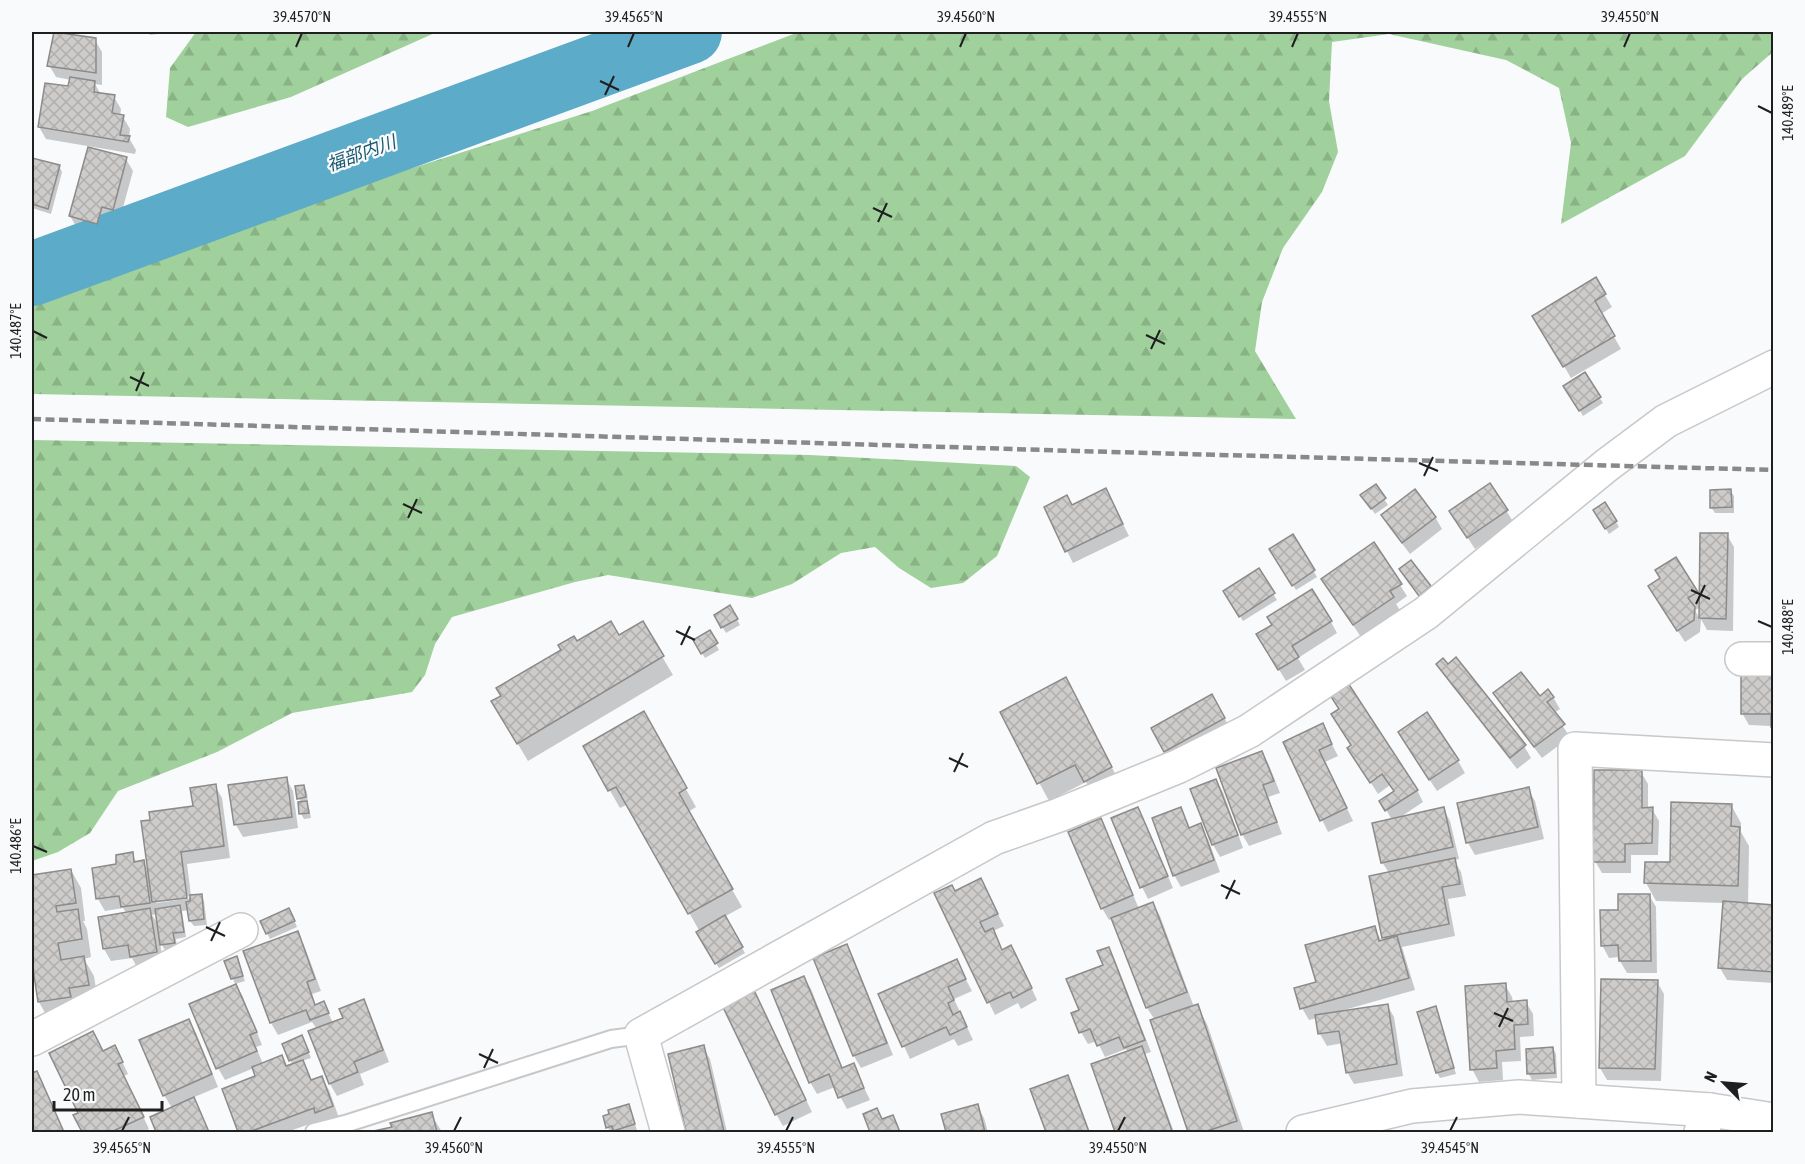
<svg xmlns="http://www.w3.org/2000/svg" width="1805" height="1164" viewBox="0 0 1805 1164" font-family="'Asap Condensed','Noto Sans JP',sans-serif">
<defs>
<pattern id="forest-firs" width="22" height="20" patternUnits="userSpaceOnUse" patternTransform="scale(1.5)"><rect width="22" height="20" fill="#a0d09b"/><path d="M5 1l3.5 6h-7zM16 11l3.5 6h-7z" fill="#89b285"/></pattern>
<pattern id="building-cross-hatch" width="8" height="8" patternUnits="userSpaceOnUse" patternTransform="scale(1.5)"><rect width="8" height="8" fill="#ceccca"/><path d="M0 0l8 8M0 8l8-8" fill="none" stroke="#b0afad"/></pattern>
</defs>
<rect width="100%" height="100%" fill="#f9fafc"/>
<g fill="url(#forest-firs)">
<path d="M196 32H437L291 97 188 127 166 117 170 68Z"/>
<path d="M799 32H1773L1774 51 1742 79 1685 156 1561 224 1571 143 1559 88 1506 60 1389 34 1332 42 1329 101 1338 152 1322 192 1283 248 1262 302 1255 351 1296 419 32 394V289L592 111Z"/>
<path d="M32 440 810 455 1016 466 1030 477 997 556 963 583 931 588 899 568 875 547 841 553 792 584 752 598 608 575 575 582 452 617 435 644 425 675 412 692 292 713 217 752 118 791 90 833 58 852 32 861Z"/>
</g>
<g fill="#0003" fill-rule="evenodd">
<path d="M148 32H174L150 35Z"/>
<path d="M95 40 102 52V85L95 84 101 95 114 97 121 109 120 116 123 117 130 129 129 138 136 150 135 154 46 139 39 127 70 88 71 80 56 77 49 65Z"/>
<path d="M32 159 59 166 62 172 51 214 32 208Z"/>
<path d="M126 159 133 171 119 222 108 219 104 235 77 228 70 216Z"/>
<path d="M1595 279 1612 307 1601 314 1621 349 1571 378 1534 316Z"/>
<path d="M1584 374 1603 403 1583 416 1565 387Z"/>
<path d="M1490 485 1514 523 1475 549 1458 523Z"/>
<path d="M1375 486 1388 505 1375 514 1366 501Z"/>
<path d="M1106 490 1129 536 1073 563 1067 551 1072 506Z"/>
<path d="M1730 490 1734 496V513H1715L1711 507Z"/>
<path d="M1605 504 1619 527 1609 534 1595 511Z"/>
<path d="M1383 516 1435 517 1442 529 1410 554 1390 528Z"/>
<path d="M1727 535 1734 547 1733 631 1707 630 1701 619 1700 632 1685 642 1657 599 1662 579 1675 559 1701 600ZM1701 607 1700 620 1695 610Z"/>
<path d="M1292 536 1317 577 1296 590 1271 549Z"/>
<path d="M1258 570 1277 600 1243 621 1225 592Z"/>
<path d="M1400 585 1407 596 1396 604 1400 610 1361 637 1330 591Z"/>
<path d="M730 607 740 625 726 633 716 616Z"/>
<path d="M1331 622 1337 633 1298 658 1305 670 1286 681 1265 647Z"/>
<path d="M642 623 673 675 528 761 493 702 577 643 619 637Z"/>
<path d="M709 632 719 650 705 658 695 641Z"/>
<path d="M1438 664 1524 746 1531 758 1517 769 1445 676Z"/>
<path d="M1774 674V729L1772 726 1749 725 1742 713Z"/>
<path d="M1495 694 1553 697 1560 709 1554 713 1570 737 1542 758 1502 706Z"/>
<path d="M1212 696 1231 730 1173 763 1153 728Z"/>
<path d="M1075 697 1121 785 1096 799 1086 782 1049 801 1002 713Z"/>
<path d="M643 713 696 807 688 812 742 907 724 917 745 953 719 968 698 933 700 932 628 804 620 808 585 747Z"/>
<path d="M1322 725 1338 756 1325 762 1353 821 1328 832 1285 743Z"/>
<path d="M1406 744 1458 761 1465 773 1437 791Z"/>
<path d="M1262 753 1269 765 1280 793 1268 797 1282 834 1249 846 1242 834Z"/>
<path d="M1356 759 1417 790 1423 802 1399 818 1443 808 1450 821 1459 859 1454 860 1461 872 1466 896 1448 899 1455 936 1402 947 1415 990 1344 1010 1345 1012 1387 1005 1394 1017 1403 1076 1354 1084 1347 1072 1343 1043 1327 1046 1320 1034 1317 1018 1309 1020 1302 1008 1317 983 1374 927 1382 942 1386 941 1383 937 1389 873 1382 862 1392 820 1381 801 1395 792 1390 785 1378 794Z"/>
<path d="M1641 772 1648 784V809H1652L1659 821 1658 855H1631V873H1602L1595 861Z"/>
<path d="M286 779 293 791 298 828 243 837 236 825Z"/>
<path d="M1216 780 1223 792 1243 848 1220 857 1212 843Z"/>
<path d="M215 786 222 798 230 858 187 864 191 896 156 900V903L194 898 201 895 204 901 207 925 194 926 190 921 189 910 182 911 186 937 176 939 177 948 165 950 160 942 163 964 138 969 132 958 111 961 104 949 127 914 123 908 105 911 98 899 118 866 132 854 137 863 143 862 150 873 195 807ZM157 914 159 926 152 915Z"/>
<path d="M304 786 307 792 308 803H306L309 808 311 818 304 819 301 814V803L299 798Z"/>
<path d="M1528 789 1535 801 1544 839 1475 855 1468 843 1459 804Z"/>
<path d="M1731 805 1741 823V832L1749 846 1748 905 1774 907V983L1727 980 1720 968 1724 903 1656 901 1646 883 1671 863Z"/>
<path d="M1137 809 1144 821 1173 888 1148 899 1142 887Z"/>
<path d="M1180 809 1190 829 1200 825 1208 839 1220 872 1181 887 1174 875Z"/>
<path d="M1100 820 1107 832 1139 909 1153 904 1160 916 1194 1007 1197 1006 1207 1024 1244 1132H1190L1152 1021 1155 1020 1147 1008 1113 918 1109 920 1102 908Z"/>
<path d="M71 870 81 888 85 921H83L87 929 91 957 84 959 94 976 98 1003 49 1020 39 1002 32 952V876Z"/>
<path d="M981 880 1004 926 993 931 1003 951 1018 959 1037 1000 1021 1009 1018 1003 995 1015 936 894 955 893Z"/>
<path d="M1649 895 1656 907 1657 973H1627L1620 961V957L1609 958 1602 945 1620 912Z"/>
<path d="M292 915 297 927 270 939 267 933Z"/>
<path d="M297 933 304 945 321 991 312 994 316 1006 324 1003 333 1023 344 1018 363 1001 370 1013 389 1062 360 1074 364 1085 337 1096 330 1084 310 1032 317 1029 312 1022 278 1035 271 1023Z"/>
<path d="M847 945 853 957 893 1055 861 1068 854 1056 815 959Z"/>
<path d="M1108 949 1115 960 1151 1052 1145 1054 1174 1132H1116L1093 1065 1128 1053 1126 1049 1105 1057 1097 1041 1088 1044 1081 1032V1011L1105 965Z"/>
<path d="M236 958 245 981 235 984 226 961Z"/>
<path d="M956 961 972 991 954 999 973 1040 958 1046 954 1039 910 1059 880 995Z"/>
<path d="M804 978 811 989 843 1069 853 1065 870 1100 847 1109 835 1087 817 1094 810 1082Z"/>
<path d="M1657 982 1664 994 1661 1081 1607 1080 1600 1068Z"/>
<path d="M236 985 243 997 262 1045 256 1047 263 1064 281 1057 287 1068 293 1065 290 1060 305 1043 311 1058 302 1061 312 1081 322 1078 329 1090 339 1118 324 1124 321 1120 287 1132H240L224 1089 257 1077 254 1068 225 1080 218 1068 191 1005Z"/>
<path d="M1505 985 1512 997 1513 1003 1526 1002 1533 1014 1534 1036 1520 1037 1521 1061 1502 1062 1503 1080 1479 1082 1472 1069Z"/>
<path d="M759 1002 812 1112 783 1126 776 1114Z"/>
<path d="M1438 1014 1456 1074 1440 1078 1437 1073Z"/>
<path d="M189 1021 196 1033 218 1087 192 1098 209 1132H158L152 1117 172 1108 164 1095Z"/>
<path d="M703 1047 710 1059 727 1132H688L670 1055Z"/>
<path d="M1553 1048 1556 1054 1557 1078 1532 1080 1529 1074 1528 1050Z"/>
<path d="M103 1052 121 1059 128 1074 124 1076 149 1129 143 1132H83L75 1116 80 1114Z"/>
<path d="M36 1073 43 1085 64 1132H32V1075Z"/>
<path d="M1067 1077 1074 1089 1090 1132H1048L1032 1089Z"/>
<path d="M628 1106 637 1130 629 1132H611L607 1127Z"/>
<path d="M977 1106 984 1118 988 1132H947L943 1115Z"/>
<path d="M431 1114 442 1132H375L394 1128Z"/>
</g>
<g fill="none" stroke-linecap="round" stroke-linejoin="round">
<path stroke="#5cabc8" stroke-width="64" d="M32 274 690 32"/>
</g>
<g fill="url(#building-cross-hatch)" stroke="#8c8b89" stroke-width="1.5">
<path d="M54 32 96 38V73L47 66Z"/>
<path d="M70 77 95 81 94 92 115 95 112 113 124 115 120 135 130 136 128 142 38 127 45 83 68 86Z"/>
<path d="M88 147 127 157 113 210 102 207 97 224 69 216Z"/>
<path d="M32 158 60 165 48 209 32 204Z"/>
<path d="M1596 277 1606 294 1595 301 1615 336 1563 367 1532 316Z"/>
<path d="M1585 372 1601 397 1579 411 1563 386Z"/>
<path d="M1490 483 1508 510 1467 538 1449 511Z"/>
<path d="M1376 484 1386 498 1371 509 1360 495Z"/>
<path d="M1106 488 1123 524 1065 552 1044 507 1067 495 1072 505Z"/>
<path d="M1415 489 1436 517 1402 543 1381 515Z"/>
<path d="M1731 489 1732 507 1710 508V490Z"/>
<path d="M1605 502 1617 521 1605 529 1593 510Z"/>
<path d="M1700 533H1728L1726 619 1699 618Z"/>
<path d="M1293 534 1315 570 1292 586 1269 549Z"/>
<path d="M1374 542 1402 584 1390 591 1394 597 1353 625 1321 579Z"/>
<path d="M1676 557 1698 592 1688 598 1695 607 1694 620 1677 631 1648 586 1660 578 1655 570Z"/>
<path d="M1411 560 1431 586 1419 596 1399 569Z"/>
<path d="M1259 568 1275 593 1239 617 1223 591Z"/>
<path d="M1312 589 1332 621 1292 646 1299 657 1278 670 1256 634 1272 625 1267 617Z"/>
<path d="M730 605 738 619 721 628 714 615Z"/>
<path d="M611 621 619 635 643 621 664 656 517 744 491 701 501 696 496 688 561 650 558 645 574 636 577 641Z"/>
<path d="M710 630 718 643 701 654 693 640Z"/>
<path d="M1456 657 1526 745 1510 758 1436 664 1443 658 1448 664Z"/>
<path d="M1521 672 1540 696 1548 689 1554 697 1547 702 1565 724 1534 747 1493 693Z"/>
<path d="M1741 672H1774V727H1771V714H1741Z"/>
<path d="M1066 677 1112 767 1084 782 1075 765 1037 784 1000 712Z"/>
<path d="M1348 683 1418 790 1385 811 1379 801 1394 791 1382 774 1370 783 1347 748 1351 745 1331 714 1339 709 1330 695Z"/>
<path d="M1212 694 1225 718 1164 752 1151 728Z"/>
<path d="M644 711 687 788 679 793 733 889 688 914 616 787 608 791 583 746Z"/>
<path d="M1427 712 1459 760 1429 780 1398 732Z"/>
<path d="M1323 723 1332 744 1319 750 1347 808 1320 821 1283 742Z"/>
<path d="M1262 751 1274 781 1263 785 1277 822 1241 835 1216 768Z"/>
<path d="M1594 770H1642V808L1653 807 1652 843 1625 844V862H1593Z"/>
<path d="M287 777 292 817 234 825 228 785Z"/>
<path d="M1216 779 1238 835 1212 845 1190 789Z"/>
<path d="M216 784 224 846 181 852 187 898 152 902 141 821 150 820 149 812 193 806 190 788Z"/>
<path d="M304 785 306 797 297 799 295 786Z"/>
<path d="M1529 787 1538 827 1466 843 1457 803Z"/>
<path d="M307 801 309 813 299 814 298 802Z"/>
<path d="M1671 802 1732 804 1731 826 1740 827 1738 886 1644 883 1645 862H1670Z"/>
<path d="M1138 807 1168 876 1140 888 1111 818Z"/>
<path d="M1181 807 1189 828 1201 823 1214 860 1173 876 1152 818Z"/>
<path d="M1444 807 1453 847 1381 863 1372 823Z"/>
<path d="M1101 818 1133 895 1101 909 1068 832Z"/>
<path d="M133 852 134 862 144 860 150 903 121 907 119 896 96 899 92 868 116 864V855Z"/>
<path d="M1455 858 1460 884 1442 887 1449 924 1382 938 1369 876Z"/>
<path d="M71 869 76 903 56 906 57 912 78 909 82 939 58 943 61 960 84 956 89 985 69 988 71 997 38 1002 32 962V875Z"/>
<path d="M981 878 998 914 980 922 985 932 993 928 1002 950 1011 945 1032 988 1013 998 1010 992 987 1003 934 893 952 885 955 891Z"/>
<path d="M202 894 204 919 189 921 186 902 190 901V895Z"/>
<path d="M1618 894H1650L1651 961H1619L1618 945 1601 946 1600 910H1618Z"/>
<path d="M1723 901 1774 905V972L1718 968Z"/>
<path d="M1153 902 1187 992 1146 1008 1111 918Z"/>
<path d="M180 905 184 932 173 933 175 943 160 945 155 909Z"/>
<path d="M150 908 157 952 130 957 128 945 103 949 98 917Z"/>
<path d="M289 908 295 921 266 934 260 921Z"/>
<path d="M725 915 743 947 715 964 696 932Z"/>
<path d="M1375 926 1379 941 1397 936 1409 978 1300 1009 1294 988 1316 982 1305 945Z"/>
<path d="M298 931 315 979 307 982 315 1005 324 1001 329 1013 310 1020 306 1010 270 1023 243 951Z"/>
<path d="M847 944 887 1043 853 1056 813 958Z"/>
<path d="M1109 947 1145 1040 1124 1048 1119 1037 1097 1046 1090 1029 1079 1033 1071 1013 1079 1010 1066 979 1103 965 1097 951Z"/>
<path d="M237 956 243 976 231 979 224 961Z"/>
<path d="M957 959 966 979 948 987 954 1000 948 1003 953 1015 960 1011 967 1027 950 1035 946 1027 902 1047 878 994Z"/>
<path d="M804 976 842 1068 854 1063 864 1088 838 1098 829 1074 809 1083 771 990Z"/>
<path d="M1601 979 1658 980 1655 1069 1599 1068Z"/>
<path d="M1506 983 1507 1002 1527 1000 1528 1024 1514 1025 1515 1049 1496 1051 1497 1068 1470 1070 1465 986Z"/>
<path d="M236 984 257 1032 250 1035 257 1051 216 1069 189 1004Z"/>
<path d="M753 988 806 1100 775 1115 721 1003Z"/>
<path d="M364 999 383 1050 354 1062 358 1072 329 1084 308 1031 343 1018 339 1009Z"/>
<path d="M1198 1004 1237 1121 1204 1132H1188L1150 1020Z"/>
<path d="M1388 1004 1397 1064 1346 1073 1339 1031 1318 1034 1315 1015Z"/>
<path d="M1436 1006 1454 1068 1436 1073 1417 1012Z"/>
<path d="M189 1019 212 1074 163 1096 139 1040Z"/>
<path d="M93 1031 103 1051 115 1045 123 1062 118 1064 144 1117 111 1132H82L73 1115 78 1113 49 1053Z"/>
<path d="M302 1035 309 1052 289 1061 282 1044Z"/>
<path d="M704 1045 724 1132H686L668 1054Z"/>
<path d="M1142 1046 1172 1131 1167 1132H1115L1091 1064Z"/>
<path d="M1553 1047 1555 1073 1527 1074 1526 1049Z"/>
<path d="M282 1055 286 1066 303 1060 311 1080 322 1076 333 1106 315 1113 314 1108 249 1132H238L222 1089 255 1076 252 1067Z"/>
<path d="M37 1071 64 1132H32V1073Z"/>
<path d="M1068 1075 1089 1132H1046L1030 1089Z"/>
<path d="M194 1097 209 1132H156L150 1117Z"/>
<path d="M629 1104 635 1124 613 1131 612 1126 606 1128 603 1116 609 1114 608 1110Z"/>
<path d="M978 1104 985 1132H946L941 1114Z"/>
<path d="M877 1108 882 1119 893 1115 900 1132H870L863 1114Z"/>
<path d="M432 1112 437 1132H369L392 1127 390 1123Z"/>
</g>
<g fill="none" stroke-linecap="round" stroke-linejoin="round">
<g stroke="#c8c8ca" stroke-width="20">
<path id="lane" d="M314 1132 345 1124 611 1039 641 1035"/>
</g>
<g stroke="#c8c8ca" stroke-width="36">
<g id="street">
<path d="M1742 659H1774"/>
<path d="M32 1039 241 930"/>
<path d="M1579 1101 1575 749 1774 760"/>
<path d="M668 1132 641 1035 994 838 1059 815 1179 766 1249 731 1426 613 1607 465 1666 421 1774 367"/>
<path d="M1303 1132 1412 1106 1519 1097 1710 1110 1774 1120"/>
</g>
</g>
<g stroke="#c8c8ca" stroke-width="36">
<path id="secondary" d="M1701 1132 1710 1110"/>
</g>
<use href="#lane" stroke="#fff" stroke-width="16"/>
<use href="#street" stroke="#fff" stroke-width="33"/>
<use href="#secondary" stroke="#fff" stroke-width="33"/>
<path stroke="#89898a" stroke-width="4.5" stroke-dasharray="9 4.5" stroke-linecap="butt" d="M32 419 1077 451 1774 470"/>
</g>
<path fill="none" stroke="#1f1f1f" stroke-width="2" d="M296 47 302 33M628 47 634 33M960 47 966 33M1292 47 1298 33M1624 47 1630 33M600 81 619 90M605 95 614 76M1758 106 1772 113M873 208 892 217M878 222 887 203M33 331 47 338M1146 335 1165 344M1151 349 1160 330M130 377 149 386M136 391 144 372M1419 463 1438 471M1424 476 1433 457M403 504 422 513M408 518 417 499M1691 590 1710 599M1696 604 1705 585M1758 621 1772 627M676 631 695 640M681 645 690 626M949 758 968 767M954 772 963 753M33 846 47 852M1221 885 1240 894M1226 899 1235 880M206 927 225 936M211 941 220 922M1494 1013 1513 1021M1499 1027 1508 1008M479 1054 498 1063M484 1068 493 1049M122 1131 129 1117M454 1131 461 1117M786 1131 793 1117M1118 1131 1125 1117M1450 1131 1457 1117"/>
<g text-anchor="middle" dominant-baseline="central" stroke-width="4.5" stroke-linejoin="round" paint-order="stroke">
<g font-size="18" font-style="italic" fill="#1a5a6f" stroke="#f9fafc">
<text transform="translate(361 153) rotate(-20)">福部内川</text>
</g>
</g>
<rect width="1805" height="1164" fill="none" stroke="#f9fafc" stroke-width="66"/>
<g transform="translate(1724 1083) rotate(295)" stroke="#f9fafc" stroke-width="4.5" paint-order="stroke">
<path d="M0-4.5L10 22L0 15L-10 22Z" fill="#1f1f1f"/>
<text y="-9" font-size="16" font-weight="bold" text-anchor="middle" fill="#1f1f1f">N</text>
</g>
<path d="M54 1101v9h108v-9" fill="none" stroke="#1f1f1f" stroke-width="3"/>
<text x="63" y="1101" font-size="18" fill="#1f1f1f" stroke="#f9fafc" stroke-width="4.5" paint-order="stroke">20 m</text>
<rect x="33" y="33" width="1739" height="1098" fill="none" stroke="#1f1f1f" stroke-width="2"/>
<g font-size="15" text-anchor="middle" fill="#1f1f1f">
<text x="302" y="22">39.4570°N</text>
<text x="634" y="22">39.4565°N</text>
<text x="966" y="22">39.4560°N</text>
<text x="1298" y="22">39.4555°N</text>
<text x="1630" y="22">39.4550°N</text>
<text transform="translate(1788 113) rotate(-90)" y="5">140.489°E</text>
<text transform="translate(16 331) rotate(-90)" y="5">140.487°E</text>
<text transform="translate(1788 627) rotate(-90)" y="5">140.488°E</text>
<text transform="translate(16 846) rotate(-90)" y="5">140.486°E</text>
<text x="122" y="1153">39.4565°N</text>
<text x="454" y="1153">39.4560°N</text>
<text x="786" y="1153">39.4555°N</text>
<text x="1118" y="1153">39.4550°N</text>
<text x="1450" y="1153">39.4545°N</text>
</g>
</svg>
